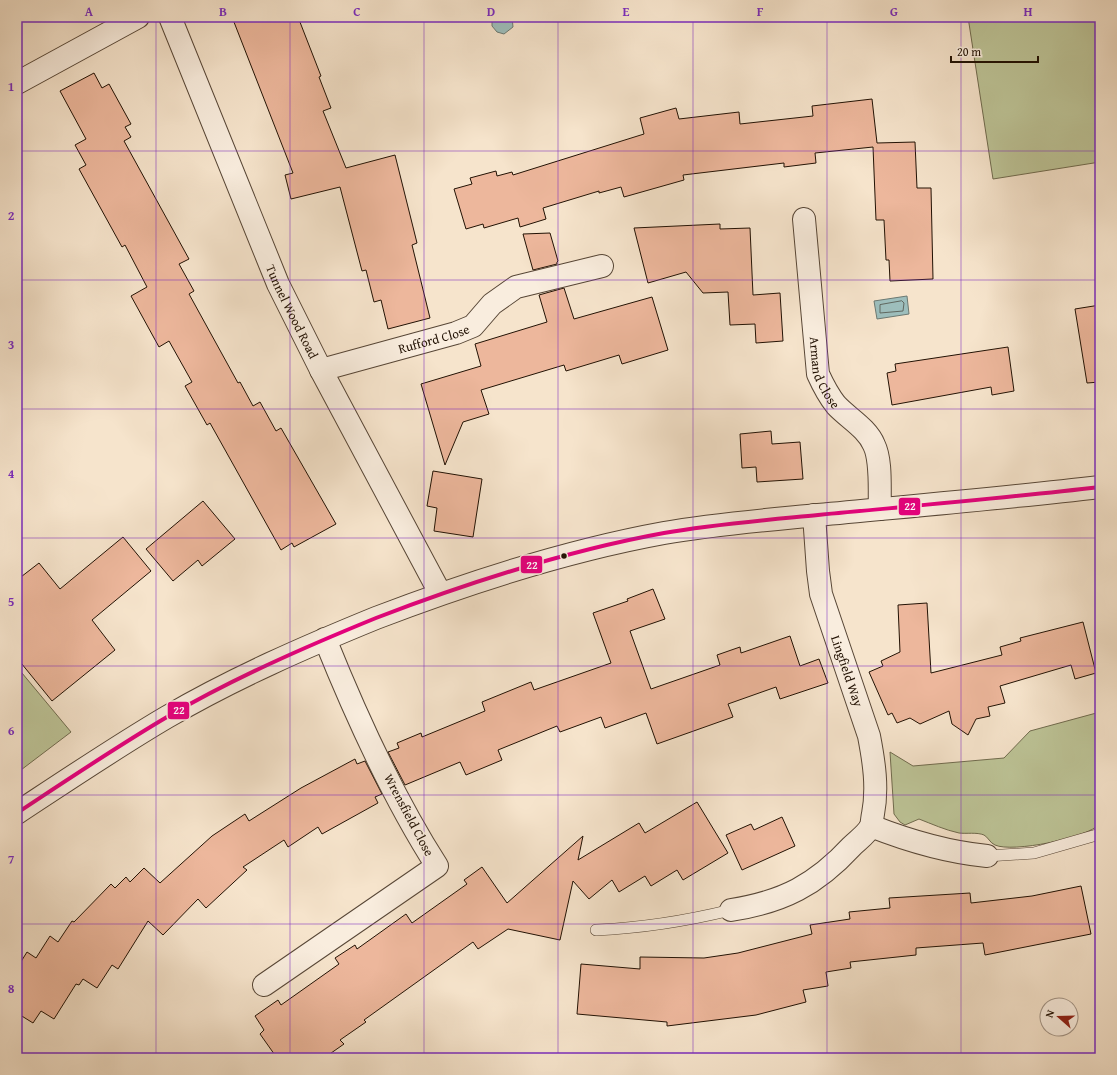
<svg xmlns="http://www.w3.org/2000/svg" width="1117" height="1075" viewBox="0 0 1117 1075" font-family="'Gentium Book Plus',serif">
<rect width="100%" height="100%" fill="#f6e4cc"/>
<filter id="stains"><feTurbulence type="fractalNoise" baseFrequency=".005" numOctaves="4"/><feColorMatrix values="0 0 0 0 .2 0 0 0 0 .09 0 0 0 0 .02 0 0 0 .5 -.17"/></filter>
<radialGradient id="worn" r=".72"><stop offset=".6" stop-color="#630" stop-opacity="0"/><stop offset="1" stop-color="#630" stop-opacity=".3"/></radialGradient>
<g fill="#bdc497" stroke="#706b4e">
<path d="M968 17H1100V162L993 179Z"/>
<path d="M17 667 71 732 17 773Z"/>
<path d="M1100 712V824C1087 838 1012 853 995 845 990 843 988 837 984 835 977 832 966 834 959 833 945 830 932 824 919 819L905 825 900 822 894 814 890 752 913 766 1004 758 1030 731Z"/>
</g>
<g fill="#9dbebc" stroke="#6c7972">
<path d="M492 17H512L513 27 504 34 497 32 492 26Z"/>
<path d="M907 296 909 314 877 319 874 301Z"/>
</g>
<g fill="none" stroke-linecap="round" stroke-linejoin="round">
<path stroke="#606860" stroke-width="1" d="M902 301 904 303 903 311 880 313V305Z"/>
</g>
<g fill="#edb79c" stroke="#221204">
<path d="M232 17H298L321 76 319 77 331 108 323 111 346 168 395 155 417 243 412 245 430 318 388 329 381 300 374 302 366 270 362 271 340 187 291 199 285 175 293 173Z"/>
<path d="M94 73 102 88 109 84 131 124 125 127 131 137 124 141 189 259 179 264 194 291 189 294 238 383 240 382 253 406 260 402 276 431 281 428 336 524 294 547 292 543 281 550 210 423 207 425 185 386 192 382 169 341 159 347 131 296 147 287 125 245 122 247 79 169 86 165 75 145 86 139 60 91Z"/>
<path d="M872 99 877 143 915 142 917 188H931L933 279 890 281 889 260H886L884 220H876L873 147 815 153 816 163 784 167V163L683 175 684 180 624 197 621 187 599 193V191L543 208 546 219 520 227 518 218 484 228 483 224 466 229 454 189 472 184 470 178 496 171 497 176 512 172 513 175 644 134 640 118 676 108 679 119 739 112 740 124 813 116 812 106Z"/>
<path d="M720 224V229L750 228 753 295 780 293 783 341 756 343 755 324 730 325 728 292 703 293 686 272 648 283 634 228Z"/>
<path d="M550 233 558 261 557 262V264L533 270 523 234Z"/>
<path d="M564 288 574 319 652 297 668 350 622 364 619 355 566 371 564 365 481 390 489 414 463 422 445 465 421 384 481 366 475 344 547 322 539 295Z"/>
<path d="M1100 305V382L1087 383 1075 309Z"/>
<path d="M1008 347 1014 391 992 395 991 387 892 405 887 373 896 371 895 364Z"/>
<path d="M771 431 772 444 800 442 803 479 757 482 756 467 742 468 740 434Z"/>
<path d="M433 471 482 479 473 537 434 531 437 508 427 506Z"/>
<path d="M203 501 235 539 202 566 198 560 173 581 146 549Z"/>
<path d="M123 537 151 571 92 620 115 650 52 701 17 658V580L39 563 60 589Z"/>
<path d="M653 589 665 619 630 631 651 689 720 665 717 655 740 647 741 653 790 636 800 666 819 659 828 683 780 699 776 687 728 704 733 717 657 744 646 713 605 728 601 717 560 732 557 726 498 750 502 760 466 775 460 762 405 785 388 752 399 748 397 743 421 733 422 737 485 711 482 702 531 682 534 690 611 663 593 613 628 601 627 599Z"/>
<path d="M927 603 931 673 1002 655 1000 647 1021 641 1020 638 1083 622 1096 673 1075 679 1071 665 1000 686 1005 703 988 707 990 716 976 719 968 735 952 724 949 711 920 724 910 718 897 723 892 713 888 715 869 672 883 666 881 661 900 652 898 605Z"/>
<path d="M355 759 357 764 365 761 382 794 375 797 378 803 322 834 318 827 288 847 284 840 243 867 247 870 206 908 198 899 163 935 148 921 118 969 112 965 97 988 83 979 79 985 76 984 54 1019 41 1011 33 1023 17 1013V968L27 952 36 958 50 936 58 942 72 921 74 922 111 884 115 888 126 877 130 882 144 868 160 883 212 836 245 814 249 821 301 788Z"/>
<path d="M697 802 728 853 683 880 677 870 651 886 645 876 619 892 612 880 589 899 573 881 560 940 508 929 478 949 473 942 364 1020 366 1022 340 1040 344 1044 324 1058H277L260 1034 264 1030 255 1016 278 1000 281 1005 339 964 335 958 355 945 357 949 406 914 412 923 467 884 464 880 482 867 507 903 583 836 578 860 639 823 645 833Z"/>
<path d="M782 817 795 846 742 870 726 835 751 824 754 830Z"/>
<path d="M1081 886 1091 934 985 955 983 943 916 948V955L850 962 851 968 826 972 828 986 803 990 806 1002 756 1015 667 1026V1022L577 1014 581 964 640 969V957L704 958 738 953 812 934 810 925 850 919 849 912 890 908 889 898 970 893 971 903 1032 896Z"/>
</g>
<g fill="none" stroke-linecap="round" stroke-linejoin="round">
<g stroke="#574636" stroke-width="12">
<g id="service">
<path d="M987 856 1034 853 1100 834"/>
<path d="M596 930C642 928 686 921 731 910"/>
</g>
</g>
<g stroke="#574636" stroke-width="24">
<g id="minor">
<path id="s1" d="M170 17 278 284 321 370 440 593"/>
<path d="M17 83 138 17"/>
<path id="s2" d="M804 219 818 374C823 385 828 395 836 405 848 418 867 428 874 445 882 461 879 491 880 509"/>
<path id="s3" d="M321 370 456 333 473 326 492 304 516 287 602 266"/>
<path d="M17 813C67 780 116 747 167 717 234 678 305 647 376 618 470 582 565 551 664 533 715 524 766 520 818 515 912 506 1006 498 1100 487"/>
<path d="M871 826C909 841 946 852 987 856"/>
<path d="M731 910C783 902 816 885 852 846 858 840 867 834 871 826 872 823 872 818 873 814 878 788 874 762 869 736L821 594 818 571 814 515"/>
<path d="M264 985 437 866C392 796 356 716 325 639"/>
</g>
</g>
<use href="#service" stroke="#f9edde" stroke-width="11"/>
<use href="#minor" stroke="#f9edde" stroke-width="22"/>
<g stroke="#f9edde" stroke-width="7">
<path id="bus-1" d="M17 813C67 780 116 747 167 717 234 678 305 647 376 618 470 582 565 551 664 533 715 524 766 520 818 515 912 506 1006 498 1100 487"/>
</g>
<use href="#bus-1" stroke="#e5007d" stroke-width="4"/>
</g>
<path fill="none" stroke="#7b2cbf" stroke-width="1" stroke-opacity="0.55" d="M156 17V1058M290 17V1058M424 17V1058M558 17V1058M693 17V1058M827 17V1058M961 17V1058M17 151H1100M17 280H1100M17 409H1100M17 538H1100M17 666H1100M17 795H1100M17 924H1100"/>
<circle fill="#221204" stroke="#f9edde" stroke-width="1.5" cx="564" cy="556" r="3.5"/>
<g text-anchor="middle" dominant-baseline="central" stroke-width="3.5" stroke-linejoin="round" paint-order="stroke">
<g font-size="13" fill="#221204" stroke="#f9edde">
<text stroke="none"><textPath href="#s1" startOffset="319">Tunnel Wood Road</textPath></text>
<text stroke="none"><textPath href="#s3" startOffset="117">Rufford Close</textPath></text>
<text stroke="none"><textPath href="#s2" startOffset="156">Armand Close</textPath></text>
<text transform="translate(847 671) rotate(71)">Lingfield Way</text>
<text transform="translate(409 815) rotate(62)">Wrensfield Close</text>
</g>
</g>
<g stroke="#f9edde" stroke-width="1.5">
<rect x="898" y="497" width="23" height="19" rx="4" fill="#e5007d"/>
<rect x="520" y="555" width="23" height="19" rx="4" fill="#e5007d"/>
<rect x="167" y="701" width="23" height="19" rx="4" fill="#e5007d"/>
</g>
<g font-size="11" text-anchor="middle" font-weight="bold" fill="#fff">
<text x="910" y="510">22</text>
<text x="532" y="569">22</text>
<text x="179" y="714">22</text>
</g>
<rect width="1117" height="1075" fill="none" stroke="#f6e4cc" stroke-width="44"/>
<g transform="translate(1059 1017) rotate(290)"><circle r="19" fill="#f9edde" stroke="#a39587"/>
<path d="M0-3L7 15L0 10L-7 15Z" fill="#8f2418"/>
<text y="-6" font-size="11" font-weight="bold" text-anchor="middle" fill="#221204">N</text>
</g>
<path d="M951 56v6h87v-6" fill="none" stroke="#221204" stroke-width="2"/>
<text x="957" y="56" font-size="12" fill="#221204" stroke="#f9edde" stroke-width="3" paint-order="stroke">20 m</text>
<rect x="22" y="22" width="1073" height="1031" fill="none" stroke="#7b2cbf" stroke-width="1.5"/>
<g font-size="13" text-anchor="middle" font-weight="bold" fill="#7b2cbf">
<text x="89" y="16">A</text>
<text x="223" y="16">B</text>
<text x="357" y="16">C</text>
<text x="491" y="16">D</text>
<text x="626" y="16">E</text>
<text x="760" y="16">F</text>
<text x="894" y="16">G</text>
<text x="1028" y="16">H</text>
<text x="11" y="91">1</text>
<text x="11" y="220">2</text>
<text x="11" y="349">3</text>
<text x="11" y="478">4</text>
<text x="11" y="606">5</text>
<text x="11" y="735">6</text>
<text x="11" y="864">7</text>
<text x="11" y="993">8</text>
</g>
<rect width="100%" height="100%" filter="url(#stains)"/>
<rect width="100%" height="100%" fill="url(#worn)"/>
</svg>
